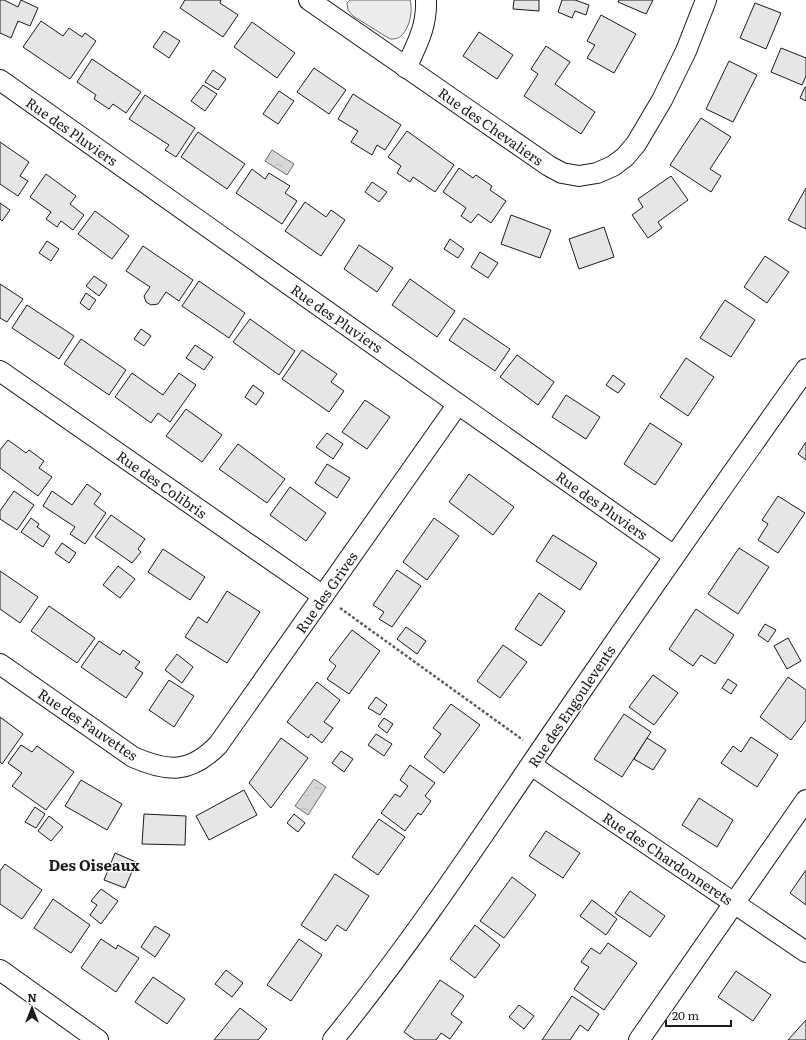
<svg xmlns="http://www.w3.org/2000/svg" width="806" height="1040" viewBox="0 0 806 1040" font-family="Literata,serif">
<defs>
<pattern id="water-ripples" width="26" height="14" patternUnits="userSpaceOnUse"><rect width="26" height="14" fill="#d7d7d7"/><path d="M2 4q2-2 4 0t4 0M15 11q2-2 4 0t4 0" fill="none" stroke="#b8b8b8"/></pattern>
</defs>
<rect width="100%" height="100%" fill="#fff"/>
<path fill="#ededed" stroke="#6a6a6a" d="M350 0H410C413 10 410 27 402 35 399 39 394 39 390 39L353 16 348 10 347 3Z"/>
<g fill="url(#water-ripples)" stroke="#6a6a6a">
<path d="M272 150 294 164 287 175 265 161Z"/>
<path d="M314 779 326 787 308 815 295 806Z"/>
</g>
<g fill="#e6e6e6" stroke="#1a1a1a">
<path d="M0 0H4L18 7 21 0 38 8 30 26 18 21 11 38 0 33Z"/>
<path d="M185 0H221L220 3 238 15 223 37 180 8Z"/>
<path d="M514 0H539V11L513 9Z"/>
<path d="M562 0H575L589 5 586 15 575 11 572 18 558 12Z"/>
<path d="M619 0H653L646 14 618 2Z"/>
<path d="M755 3 781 13 766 49 740 38Z"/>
<path d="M601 15 636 34 614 73 587 58 595 45 587 41Z"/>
<path d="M41 21 63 36 69 28 82 37 85 33 96 41 70 79 23 47Z"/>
<path d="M252 22 295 53 277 78 234 47Z"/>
<path d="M164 31 180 41 169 58 153 47Z"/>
<path d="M479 32 513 55 497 79 463 56Z"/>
<path d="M546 46 570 62 555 84 595 112 581 134 524 96 538 74 531 69Z"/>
<path d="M781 48 806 58V76L802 85 771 72Z"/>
<path d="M92 59 141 92 126 113 113 104 109 109 94 99 96 95 77 82Z"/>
<path d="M729 61 757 75 733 122 706 109Z"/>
<path d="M314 68 346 90 329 114 297 92Z"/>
<path d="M213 70 226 79 218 90 205 82Z"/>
<path d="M203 85 217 94 205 111 191 101Z"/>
<path d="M805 87H806V101L800 98Z"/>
<path d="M279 91 294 101 278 124 263 114Z"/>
<path d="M353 94 401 125 385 150 377 145 372 155 351 142 358 131 338 119Z"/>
<path d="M145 95 195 128 176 157 165 150 169 145 129 119Z"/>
<path d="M701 118 731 137 710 169 721 176 711 192 670 165Z"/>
<path d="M407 131 454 165 435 192 413 177 410 182 397 173 401 166 388 157Z"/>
<path d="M198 132 245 164 227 189 181 157Z"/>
<path d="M0 142 29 162 20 176 28 181 18 196 0 184Z"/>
<path d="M459 168 473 178 476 175 492 186 490 190 506 201 491 223 478 214 471 223 461 216 466 208 443 192Z"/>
<path d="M252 169 265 179 269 173 290 186 285 193 297 201 282 224 236 193Z"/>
<path d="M46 174 76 196 70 204 84 215 73 230 61 221 57 227 46 219 51 212 30 197Z"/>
<path d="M671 176 688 200 658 222 662 228 648 238 632 215 643 207 638 199Z"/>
<path d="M372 182 387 192 379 202 365 192Z"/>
<path d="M806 188V229L788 220Z"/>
<path d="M305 202 326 217 331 210 345 220 321 256 285 231Z"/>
<path d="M0 203 10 210 2 221 0 219Z"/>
<path d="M95 211 129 236 112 259 78 234Z"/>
<path d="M511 215 551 230 540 258 501 244Z"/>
<path d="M604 227 614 257 579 269 569 239Z"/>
<path d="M450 239 464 249 458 258 444 249Z"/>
<path d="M47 241 59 249 51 261 39 253Z"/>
<path d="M359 245 393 268 377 292 344 269Z"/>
<path d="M143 246 193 280 179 301 166 292 158 304 151 305 146 302 144 296 150 287 126 271Z"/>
<path d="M480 252 498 263 488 278 471 267Z"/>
<path d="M765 256 789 272 767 303 744 287Z"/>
<path d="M94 276 107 285 99 296 86 286Z"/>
<path d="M410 279 455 311 437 337 392 305Z"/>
<path d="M199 281 245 313 229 338 182 306Z"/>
<path d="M0 284 23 299 7 322 0 318Z"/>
<path d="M86 293 96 300 89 310 80 303Z"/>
<path d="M725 300 755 320 731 357 700 338Z"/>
<path d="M27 305 74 336 59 359 12 328Z"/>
<path d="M464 318 510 349 495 371 449 340Z"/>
<path d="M250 319 295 351 279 375 233 342Z"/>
<path d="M141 329 151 336 144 346 134 339Z"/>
<path d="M81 339 126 370 109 395 64 364Z"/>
<path d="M195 345 213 357 204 370 186 358Z"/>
<path d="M302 350 337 374 331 382 344 391 329 412 282 379Z"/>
<path d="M517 355 554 382 538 405 500 377Z"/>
<path d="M686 358 714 377 688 416 660 397Z"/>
<path d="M132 373 163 395 179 373 196 385 170 422 158 413 151 423 115 397Z"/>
<path d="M613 375 625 384 618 393 606 385Z"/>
<path d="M253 385 264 393 256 405 245 397Z"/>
<path d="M566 395 600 417 586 439 552 417Z"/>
<path d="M365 400 390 417 367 449 342 432Z"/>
<path d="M186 409 222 435 202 462 166 436Z"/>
<path d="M650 423 682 444 655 485 624 464Z"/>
<path d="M327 433 343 444 333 459 316 447Z"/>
<path d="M8 440 26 453 29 450 44 461 39 468 52 477 38 496 0 468V450Z"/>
<path d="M806 442V460L798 454Z"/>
<path d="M238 444 285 479 267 503 219 469Z"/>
<path d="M327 464 350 478 337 498 315 483Z"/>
<path d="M469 474 514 507 493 535 449 502Z"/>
<path d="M87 484 101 494 94 504 106 513 85 544 70 534 75 527 43 506 52 491 72 505Z"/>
<path d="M290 487 326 513 306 541 270 515Z"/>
<path d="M14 491 34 505 17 530 0 519V511Z"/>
<path d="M778 496 805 513 778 553 758 540 768 524 762 520Z"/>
<path d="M111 515 145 539 138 549 141 552 132 563 95 537Z"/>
<path d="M31 518 39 524 37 527 50 536 43 547 21 532Z"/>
<path d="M434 518 459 536 427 580 403 562Z"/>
<path d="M553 535 597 563 580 590 536 561Z"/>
<path d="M62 543 76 553 69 563 55 553Z"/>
<path d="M739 548 769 567 738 614 708 594Z"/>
<path d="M163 549 205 577 190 600 148 572Z"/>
<path d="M118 566 135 579 120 598 103 585Z"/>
<path d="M397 570 421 586 392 627 379 619 384 612 373 605Z"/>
<path d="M0 571 38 597 20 623 0 609Z"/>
<path d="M227 591 260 612 227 663 185 637 198 617 207 623Z"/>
<path d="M539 593 565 611 541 646 515 629Z"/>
<path d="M49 606 95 638 77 663 31 631Z"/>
<path d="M696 609 734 635 715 664 701 655 693 666 669 649Z"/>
<path d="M765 624 776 630 768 642 758 635Z"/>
<path d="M406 627 426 641 417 654 397 639Z"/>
<path d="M352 630 380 651 349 694 327 679 336 666 329 660Z"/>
<path d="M788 638 801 661 787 669 774 646Z"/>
<path d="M99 641 120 655 123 650 140 662 135 668 143 673 126 698 81 667Z"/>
<path d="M503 645 527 662 500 698 477 681Z"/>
<path d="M177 654 193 667 182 683 165 670Z"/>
<path d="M653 675 678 693 654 725 629 707Z"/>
<path d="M788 677 806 690V720L791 740 760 717Z"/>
<path d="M728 679 737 685 731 694 722 688Z"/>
<path d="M169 680 194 696 174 727 149 710Z"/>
<path d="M317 682 340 700 324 722 333 728 322 743 311 734 308 738 287 722Z"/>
<path d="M376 697 387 705 380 715 368 708Z"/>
<path d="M451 704 480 725 444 773 424 757 441 734 433 728Z"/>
<path d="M624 714 651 732 622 777 594 759Z"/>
<path d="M0 717 23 734 2 764 0 762Z"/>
<path d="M384 718 393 724 387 733 378 726Z"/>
<path d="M376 734 392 744 384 756 368 745Z"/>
<path d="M751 737 778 755 757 787 721 763 733 746 741 752Z"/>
<path d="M281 738 308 758 271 808 249 783Z"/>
<path d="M647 738 666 750 653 770 634 759Z"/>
<path d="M21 745 32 752 37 746 74 772 46 810 12 786 22 773 8 763Z"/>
<path d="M341 751 353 759 344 772 332 763Z"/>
<path d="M410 765 435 783 425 796 431 801 421 815 418 813 405 831 381 813 395 794 400 797 408 786 400 780Z"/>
<path d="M81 780 122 804 107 830 65 806Z"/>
<path d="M244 790 257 815 209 840 196 816Z"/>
<path d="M699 798 733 820 717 847 682 825Z"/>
<path d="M35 807 45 814 36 828 25 822Z"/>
<path d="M144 814 186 816 185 845 142 844Z"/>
<path d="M294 814 305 823 298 832 287 823Z"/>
<path d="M49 816 63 827 51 841 38 831Z"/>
<path d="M379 819 405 837 378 875 352 857Z"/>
<path d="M546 831 580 853 563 878 529 856Z"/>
<path d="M115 853 136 862 125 888 104 880Z"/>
<path d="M5 864 42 890 22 919 0 904V871Z"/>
<path d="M806 870V905L790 893Z"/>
<path d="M335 874 369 896 346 931 337 925 326 941 301 925Z"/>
<path d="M512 877 536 895 504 938 480 921Z"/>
<path d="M101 889 118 901 101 924 90 915 97 905 91 901Z"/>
<path d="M630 891 665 916 650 937 615 913Z"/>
<path d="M53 899 90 925 71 953 34 928Z"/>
<path d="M592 900 617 919 606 935 580 916Z"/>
<path d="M475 925 500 945 475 978 450 959Z"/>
<path d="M155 926 170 935 155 957 141 947Z"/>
<path d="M101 939 116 949 118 945 139 958 116 992 81 968Z"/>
<path d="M299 939 322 955 291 1001 267 985Z"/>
<path d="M608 943 637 963 604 1010 574 989 589 967 581 962 591 948 600 954Z"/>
<path d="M226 970 243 983 232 997 215 984Z"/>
<path d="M736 971 771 995 753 1021 718 997Z"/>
<path d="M153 977 185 999 167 1024 135 1002Z"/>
<path d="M440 980 464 996 451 1014 462 1022 450 1039 441 1033 436 1040H415L404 1032Z"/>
<path d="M572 996 599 1014 588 1031 580 1025 570 1040H542Z"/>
<path d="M519 1005 534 1016 524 1029 509 1017Z"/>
<path d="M240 1008 267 1029 258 1040H214Z"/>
<path d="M806 1020V1040H788Z"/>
</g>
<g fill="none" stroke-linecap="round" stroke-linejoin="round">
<g stroke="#1a1a1a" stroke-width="22">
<g id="street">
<path d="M309 0 549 166 562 173 579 176 597 173 613 166 625 157 636 144 662 100 686 51 706 0"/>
<path d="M406 68C417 44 427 27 426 0"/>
<path d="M0 80 458 404 674 556"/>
<path d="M0 371 323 596"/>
<path d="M0 664 133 757C167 772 190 774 218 745L458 404"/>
<path d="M531 765 806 952"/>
<path d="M0 970 98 1040"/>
<path d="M333 1040C412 943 481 838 551 735 635 612 720 490 806 369"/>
<path d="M639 1040 806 800"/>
</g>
</g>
<path stroke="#5f5f5f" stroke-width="2.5" stroke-dasharray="3 2" stroke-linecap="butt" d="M340 608 523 740"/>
<use href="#street" stroke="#fff" stroke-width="20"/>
</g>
<g text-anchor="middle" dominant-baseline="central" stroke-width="3" stroke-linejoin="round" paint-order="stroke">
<g font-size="14" fill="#1a1a1a" stroke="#fff">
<text transform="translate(491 126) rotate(35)">Rue des Chevaliers</text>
<text transform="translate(72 131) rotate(35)">Rue des Pluviers</text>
<text transform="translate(337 318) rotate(35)">Rue des Pluviers</text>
<text transform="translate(162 484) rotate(35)">Rue des Colibris</text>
<text transform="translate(602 505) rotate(35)">Rue des Pluviers</text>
<text transform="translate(326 592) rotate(-55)">Rue des Grives</text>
<text transform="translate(571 706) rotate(-56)">Rue des Engoulevents</text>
<text transform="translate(88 724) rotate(34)">Rue des Fauvettes</text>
<text transform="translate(668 858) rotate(34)">Rue des Chardonnerets</text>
</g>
<g font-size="15" font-weight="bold" fill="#1a1a1a" stroke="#fff">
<text x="94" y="864">Des Oiseaux</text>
</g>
</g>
<g transform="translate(32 1008)" stroke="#ffffff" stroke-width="3" paint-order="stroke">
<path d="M0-3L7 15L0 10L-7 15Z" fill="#1a1a1a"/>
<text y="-6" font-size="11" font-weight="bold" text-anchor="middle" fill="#1a1a1a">N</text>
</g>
<path d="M666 1020v6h65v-6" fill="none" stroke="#1a1a1a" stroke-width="2"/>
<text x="672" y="1020" font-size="12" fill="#1a1a1a" stroke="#ffffff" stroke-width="3" paint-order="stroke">20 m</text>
</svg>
